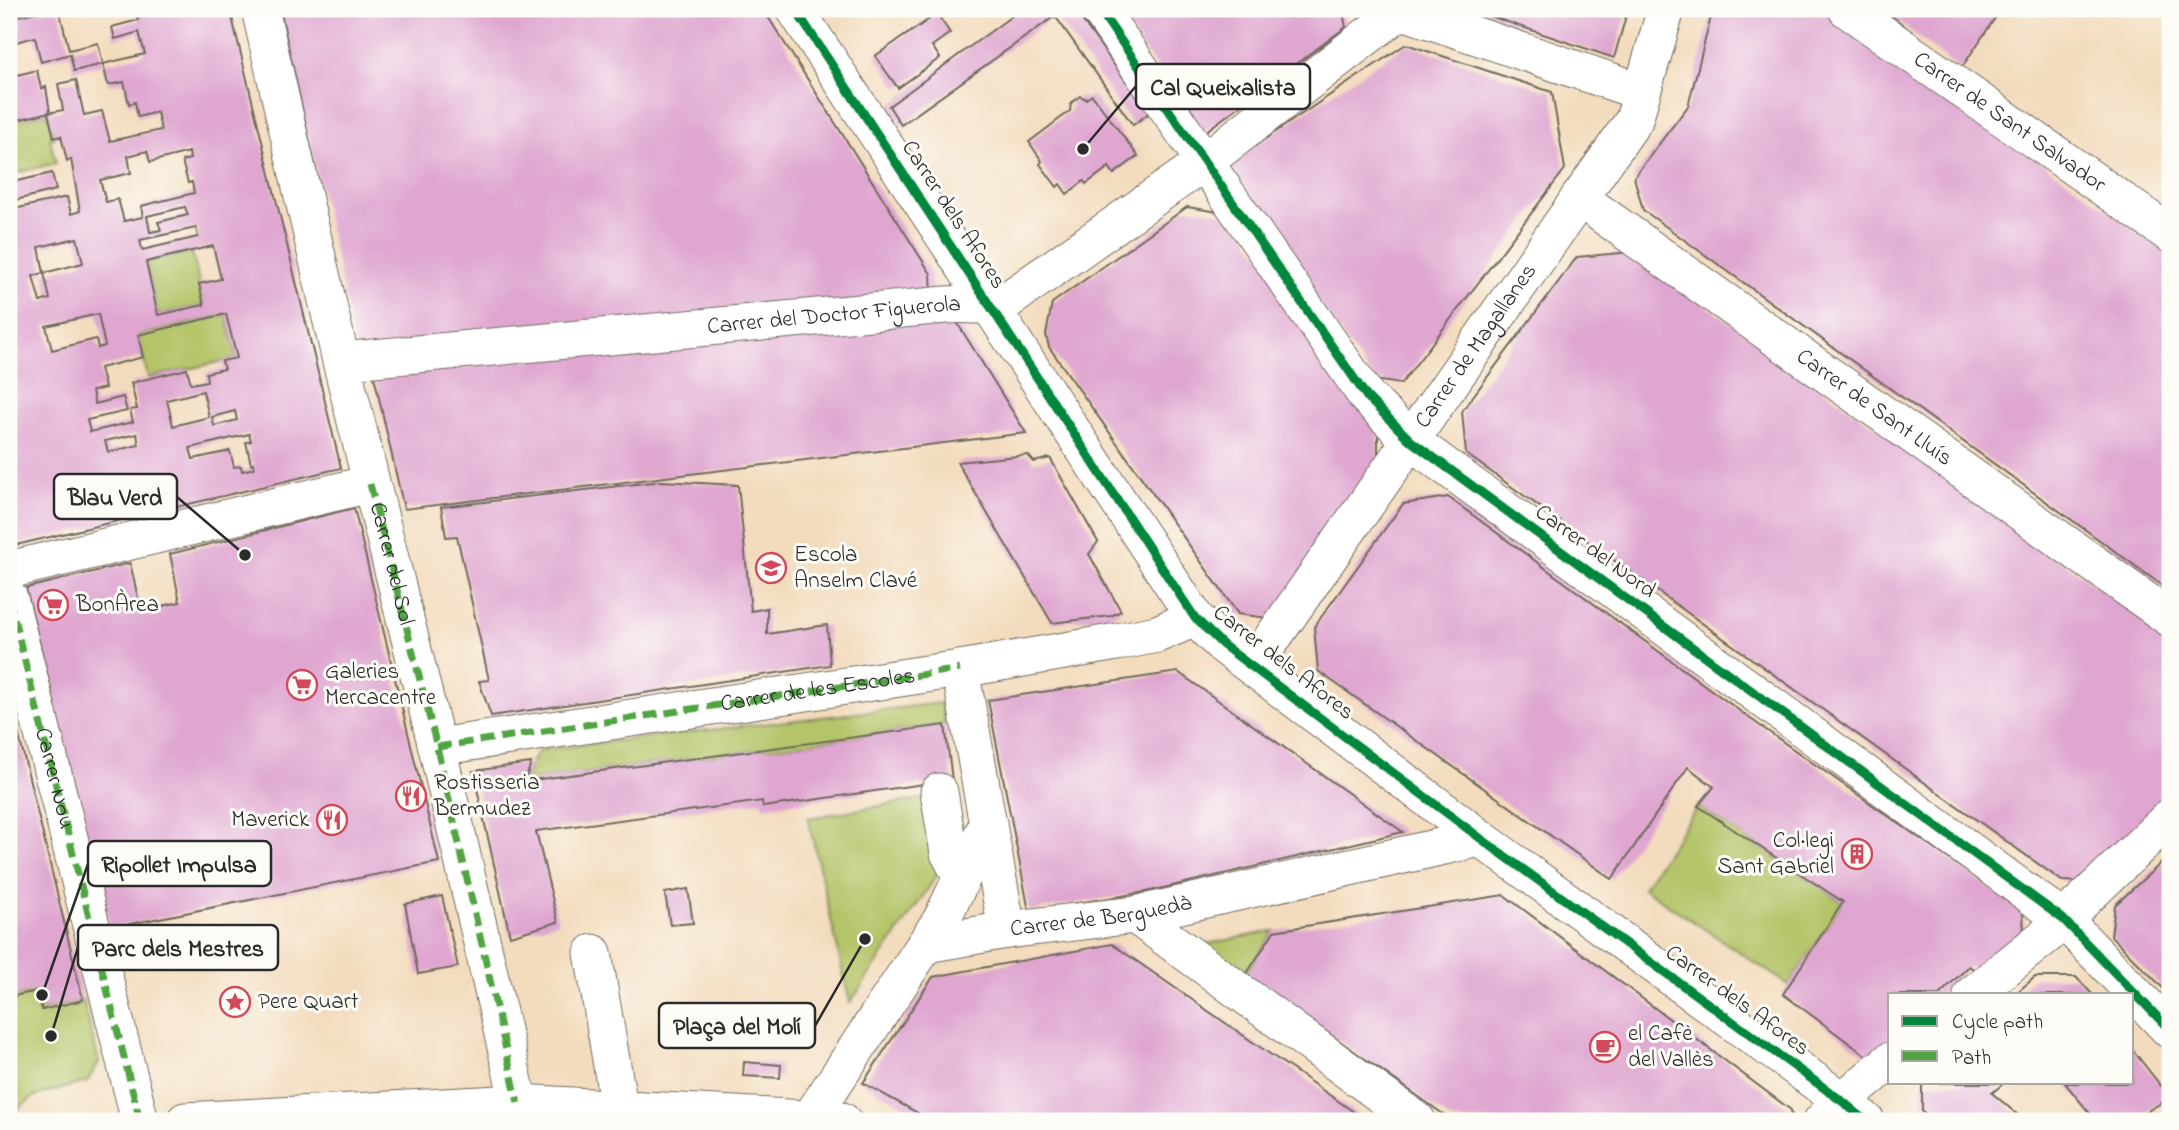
<svg xmlns="http://www.w3.org/2000/svg" width="2179" height="1130" viewBox="0 0 2179 1130" font-family="'Indie Flower',sans-serif">
<rect width="100%" height="100%" fill="#fdfcf7"/>
<filter id="ink" filterUnits="userSpaceOnUse"><feTurbulence type="fractalNoise" baseFrequency=".0143" numOctaves="2"/><feDisplacementMap in="SourceGraphic" scale="14" xChannelSelector="R" yChannelSelector="G"/><feConvolveMatrix kernelMatrix="1 2 1 2 8 2 1 2 1" color-interpolation-filters="sRGB"/></filter>
<filter id="wash" filterUnits="userSpaceOnUse"><feTurbulence type="fractalNoise" baseFrequency=".00686" numOctaves="4" result="noise"/><feDisplacementMap in="SourceGraphic" scale="28" xChannelSelector="R" yChannelSelector="G"/><feGaussianBlur stdDeviation="1.57" result="paint"/><feColorMatrix in="noise" values="0 0 0 0 0 0 0 0 0 0 0 0 0 0 0 0 0 1.4 0 .05"/><feComposite in="paint" operator="in"/></filter>
<g filter="url(#wash)">
<rect width="100%" height="100%" fill="#f3dcbd"/>
<g fill="#b4c467" stroke="#707849" stroke-width="2">
<path d="M48 113 54 138 50 139 56 163 13 174 9 160V122Z"/>
<path d="M192 252 204 305 158 315 146 262Z"/>
<path d="M226 314 237 358 148 378 138 335Z"/>
<path d="M941 703 945 725 525 781 531 763 539 750Z"/>
<path d="M928 798 946 862 850 1003 808 818Z"/>
<path d="M1698 806 1843 902 1789 985 1643 888Z"/>
<path d="M1274 931 1246 975 1202 945Z"/>
<path d="M37 991 42 1010 83 1000 99 1062 87 1082 35 1096 9 1115V997Z"/>
</g>
<g id="blocks">
<g fill="#dfa6d0" fill-rule="evenodd">
<path d="M50 9H59L69 50 98 43 103 64 74 71 70 54 41 62 35 37 9 44V18Z"/>
<path d="M136 9H230L341 468 16 545 9 515V183L52 173 56 190 12 201 14 209 67 197 71 214 80 211 71 159 67 161 61 136 54 138 48 113 63 110 58 84 76 80 84 115 102 111 110 141 161 130 157 112 138 117 135 102 129 104 124 82 108 85 103 64 145 54 139 32 115 39 112 27 138 20ZM147 151 150 162 189 152 190 159 182 161 188 183 192 182 194 193 141 206 143 217 124 221 118 199 106 202 100 180 131 173 128 156ZM185 207 188 215 158 222 161 230 150 232 147 216ZM196 228 198 237 142 250 140 240ZM77 238 83 263 44 273 50 299 40 302 33 276 44 273 39 247ZM213 246 221 279 199 284 204 305 158 315 146 262ZM98 314 105 346 98 348 96 339 52 350 46 326ZM226 314 237 358 222 361 224 369 206 373 207 381 191 384 187 369 131 383 137 409 130 410 133 422 90 432 87 420 127 411 123 397 95 404 92 391 105 388 100 368 143 357 138 335ZM203 391 209 417 173 426 167 400ZM235 411 237 420 214 426 212 417ZM137 434 139 445 108 452 105 441ZM249 434 251 441 246 442 251 464 253 463 254 468 242 471 241 466 234 467 230 451 193 459 190 448Z"/>
<path d="M280 9H763L931 274 932 295 356 349Z"/>
<path d="M1018 9H1074L1149 113 1133 125 1055 16 901 125 889 106 1020 10Z"/>
<path d="M1116 9H1321L1343 13 1346 27 1202 134Z"/>
<path d="M1469 9H1628L1614 58Z"/>
<path d="M1713 9H1827L2170 254V591L1643 210 1634 177 1688 106Z"/>
<path d="M1883 9H2001L1960 70Z"/>
<path d="M937 14 950 33 932 46 940 58 898 88 875 56Z"/>
<path d="M1406 44 1552 92 1565 169 1401 384 1374 380 1223 167Z"/>
<path d="M37 70 41 89 46 87 50 112 9 122V77Z"/>
<path d="M1092 95 1138 156 1114 174 1109 167 1086 184 1084 181 1067 194 1060 184 1057 187 1040 164 1042 161 1029 142 1070 111 1071 103 1080 96 1086 99Z"/>
<path d="M1187 207 1231 214 1378 426V467L1275 619 1238 614 1049 347 1046 335 1052 303Z"/>
<path d="M1632 252 2170 639V802L2085 882 2062 881 1466 454 1462 411 1577 257Z"/>
<path d="M953 316 1026 433 404 509 374 376Z"/>
<path d="M1028 455 1034 462 1050 458 1098 542 1089 554 1121 611 1111 616 1052 623 957 462Z"/>
<path d="M661 481 738 485 751 611 767 608V634L827 625 830 665 491 716 479 681 489 680 457 536 446 537 441 507Z"/>
<path d="M1448 497 1759 725 2023 911 2024 935 1982 975 1969 966 1939 995H1890V1042L1872 1060 1783 994 1843 902 1698 806 1714 787 1688 767 1612 879 1318 671 1314 627 1403 504Z"/>
<path d="M354 508 439 862 110 928 26 588 130 563 141 611 180 602 170 554Z"/>
<path d="M1178 672 1403 832 1146 892 1029 911 988 700Z"/>
<path d="M9 695 83 1000 42 1010 37 991 9 997Z"/>
<path d="M945 725 952 780 763 807 762 801 536 831 558 922 510 936 473 771 531 763 525 781Z"/>
<path d="M2170 855V995L2111 936 2115 905Z"/>
<path d="M688 889 693 923 670 925 665 893Z"/>
<path d="M1504 895 1791 1110 1792 1121H1453L1246 975 1274 931Z"/>
<path d="M442 896 458 967 418 974 405 904Z"/>
<path d="M1112 944 1270 1054 1367 1121H932L863 1083 933 977Z"/>
<path d="M2035 977H2076L2093 995H2014Z"/>
<path d="M2132 1049 2161 1086 2170 1079V1098L2130 1121H2096L2065 1083H2132Z"/>
<path d="M744 1062 781 1065 780 1078 743 1076Z"/>
<path d="M1922 1083H2004L1992 1093 2025 1121H1934L1922 1111Z"/>
</g>
</g>
</g>
<g filter="url(#ink)">
<use href="#blocks" fill-opacity="0" stroke="#71695e" stroke-width="2"/>
<g fill="none" stroke-linecap="round" stroke-linejoin="round">
<g stroke="#71695e" stroke-width="39">
<g id="minor">
<path id="s1" d="M260 9 341 361 437 747 523 1121"/>
<path d="M795 9 1195 618 1223 645 1480 838 1842 1101 1866 1121"/>
<path d="M1099 9 1367 397 1411 441 2063 919 2170 1030"/>
<path d="M1397 9 1642 92"/>
<path id="s2" d="M1847 9 2170 234"/>
<path id="s3" d="M1579 198 2170 618"/>
<path id="s4" d="M341 361 946 305C967 303 985 308 1005 302L1203 163 1401 10"/>
<path d="M9 570 370 484"/>
<path id="s5" d="M9 598 140 1121"/>
<path id="s6" d="M1253 666 1634 120 1666 9"/>
<path d="M960 669 1007 930"/>
<path id="s7" d="M437 747 960 669 1117 642 1157 634 1195 618"/>
<path d="M939 792 949 853 962 877"/>
<path d="M1135 915 1417 1121"/>
<path id="s8" d="M926 944 1007 930 1135 915 1480 838"/>
<path d="M593 953 619 1107"/>
<path d="M1972 995 2048 934 2170 817"/>
<path d="M810 1119 942 919 988 823"/>
<path d="M185 1121 518 1103 842 1121"/>
<path d="M1822 1121 1842 1101 1890 1061"/>
</g>
</g>
<use href="#minor" stroke="#fff" stroke-width="37"/>
<g stroke="#51a443" stroke-width="7" stroke-dasharray="14 7" stroke-linecap="butt">
<path d="M370 484 437 747 518 1103"/>
<path d="M9 598 140 1121"/>
<path d="M437 747 960 669"/>
</g>
<g stroke="#fdfcf7" stroke-width="13">
<g id="cycleway">
<path d="M795 9 1195 618 1223 645 1480 838 1842 1101 1866 1121"/>
<path d="M1099 9 1367 397 1411 441 2063 919 2170 1030"/>
</g>
</g>
<use href="#cycleway" stroke="#00873e" stroke-width="9"/>
</g>
</g>
<defs>
<g id="school-ring" transform="scale(1.575)"><circle r="9.5" fill="#fdfcf7" stroke="#d1495b" stroke-width="1.5"/><path d="M0-5L7-2L0 1L-7-2ZM-4 1L0 2.5L4 1V4Q0 6-4 4Z" fill="#d1495b"/></g>
<g id="supermarket-ring" transform="scale(1.575)"><circle r="9.5" fill="#fdfcf7" stroke="#d1495b" stroke-width="1.5"/><path d="M-6-5.5h2.5l.6 2H6L4.5 2H-2.5L-4.4-4H-6ZM-1.5 3.2a1.3 1.3 0 1 0 .1 0ZM3 3.2a1.3 1.3 0 1 0 .1 0Z" fill="#d1495b"/></g>
<g id="restaurant-ring" transform="scale(1.575)"><circle r="9.5" fill="#fdfcf7" stroke="#d1495b" stroke-width="1.5"/><path d="M-5-6h1v4h1v-4h1v4h1v-4h1v5L-1.5 .5V6h-2V.5L-5-1ZM5-6V6H3V1.5H1.5Q1.5-4 5-6Z" fill="#d1495b"/></g>
<g id="building-ring" transform="scale(1.575)"><circle r="9.5" fill="#fdfcf7" stroke="#d1495b" stroke-width="1.5"/><path d="M-4-6H4V6H1V3H-1V6H-4ZM-2.5-4.3h1.7v1.8h-1.7ZM.8-4.3h1.7v1.8H.8ZM-2.5-1h1.7V.8h-1.7ZM.8-1h1.7V.8H.8Z" fill="#d1495b"/></g>
<g id="sight-ring" transform="scale(1.575)"><circle r="9.5" fill="#fdfcf7" stroke="#d1495b" stroke-width="1.5"/><path d="M0-6L1.8-2.2L6-1.7L2.9 1.2L3.7 5.4L0 3.3L-3.7 5.4L-2.9 1.2L-6-1.7L-1.8-2.2Z" fill="#d1495b"/></g>
<g id="cafe-ring" transform="scale(1.575)"><circle r="9.5" fill="#fdfcf7" stroke="#d1495b" stroke-width="1.5"/><path d="M-5.5-4.5H6V0H3Q3 3.5 0 3.5H-2.5Q-5.5 3.5-5.5 0ZM3-3.2v2h1.7v-2ZM-6 4.5H4V6H-6Z" fill="#d1495b"/></g>
</defs>
<g fill-rule="evenodd">
<use href="#school-ring" x="771" y="568"/>
<use href="#supermarket-ring" x="53" y="605"/>
<use href="#supermarket-ring" x="302" y="685"/>
<use href="#restaurant-ring" x="411" y="796"/>
<use href="#restaurant-ring" x="332" y="820"/>
<use href="#building-ring" x="1857" y="854"/>
<use href="#sight-ring" x="235" y="1002"/>
<use href="#cafe-ring" x="1605" y="1047"/>
</g>
<g text-anchor="middle" dominant-baseline="central" stroke-width="6" stroke-linejoin="round" paint-order="stroke">
<g font-size="23" fill="#2b2b2b" stroke="#fdfcf7">
<text stroke="none"><textPath href="#s2" startOffset="198">Carrer de Sant Salvador</textPath></text>
<text transform="translate(953 215) rotate(57)">Carrer dels Afores</text>
<text stroke="none"><textPath href="#s4" startOffset="495">Carrer del Doctor Figuerola</textPath></text>
<text stroke="none"><textPath href="#s6" startOffset="390">Carrer de Magallanes</textPath></text>
<text stroke="none"><textPath href="#s3" startOffset="362">Carrer de Sant Lluís</textPath></text>
<text transform="translate(1595 552) rotate(36)">Carrer del Nord</text>
<text stroke="none"><textPath href="#s1" startOffset="570">Carrer del Sol</textPath></text>
<text transform="translate(1283 663) rotate(38)">Carrer dels Afores</text>
<text stroke="none"><textPath href="#s7" startOffset="385">Carrer de les Escoles</textPath></text>
<text stroke="none"><textPath href="#s5" startOffset="186">Carrer Nou</textPath></text>
<text stroke="none"><textPath href="#s8" startOffset="177">Carrer de Berguedà</textPath></text>
<text transform="translate(1737 1001) rotate(36)">Carrer dels Afores</text>
</g>
<g font-size="23" fill="#2b2b2b" stroke="#fdfcf7" text-anchor="start">
<text x="794" y="555">Escola<tspan x="794" dy="26">Anselm Clavé</tspan></text>
<text x="76" y="605">BonÀrea</text>
<text x="325" y="672">Galeries<tspan x="325" dy="26">Mercacentre</tspan></text>
<text x="434" y="783">Rostisseria<tspan x="434" dy="26">Bermudez</tspan></text>
<text x="309" y="820" text-anchor="end">Maverick</text>
<text x="1834" y="841" text-anchor="end">Col·legi<tspan x="1834" dy="26">Sant Gabriel</tspan></text>
<text x="258" y="1002">Pere Quart</text>
<text x="1628" y="1034">el Cafè<tspan x="1628" dy="26">del Vallès</tspan></text>
</g>
</g>
<path fill="none" stroke="#2b2b2b" stroke-width="2.5" d="M1083 149L1136 86M245 555L177 497M42 995L88 864M51 1036L78 947M865 939L815 1026"/>
<g fill="#2b2b2b" stroke="#fdfcf7" stroke-width="2.5">
<circle cx="1083" cy="149" r="7"/>
<circle cx="245" cy="555" r="7"/>
<circle cx="42" cy="995" r="7"/>
<circle cx="51" cy="1036" r="7"/>
<circle cx="865" cy="939" r="7"/>
</g>
<g fill="#fdfcf7" stroke="#2b2b2b" stroke-width="2.5">
<rect x="1136" y="64" width="174" height="45" rx="7"/>
<rect x="54" y="474" width="123" height="45" rx="7"/>
<rect x="88" y="841" width="183" height="45" rx="7"/>
<rect x="78" y="925" width="200" height="45" rx="7"/>
<rect x="659" y="1003" width="156" height="45" rx="7"/>
</g>
<g font-size="24" text-anchor="middle" font-weight="bold" fill="#2b2b2b">
<text x="1223" y="95">Cal Queixalista</text>
<text x="115" y="505">Blau Verd</text>
<text x="179" y="872">Ripollet Impulsa</text>
<text x="178" y="956">Parc dels Mestres</text>
<text x="737" y="1034">Plaça del Molí</text>
</g>
<rect width="2179" height="1130" fill="none" stroke="#fdfcf7" stroke-width="35"/>
<rect x="1888" y="993" width="245" height="91" fill="#fdfcf7" stroke="#a9a8a5" stroke-width="2"/>
<rect x="1902" y="1016" width="35" height="10" fill="#00873e" stroke="#a9a8a5" stroke-width="2"/>
<text x="1952" y="1028" font-size="21" fill="#2b2b2b">Cycle path</text>
<rect x="1902" y="1051" width="35" height="10" fill="#51a443" stroke="#a9a8a5" stroke-width="2"/>
<text x="1952" y="1064" font-size="21" fill="#2b2b2b">Path</text>
</svg>
